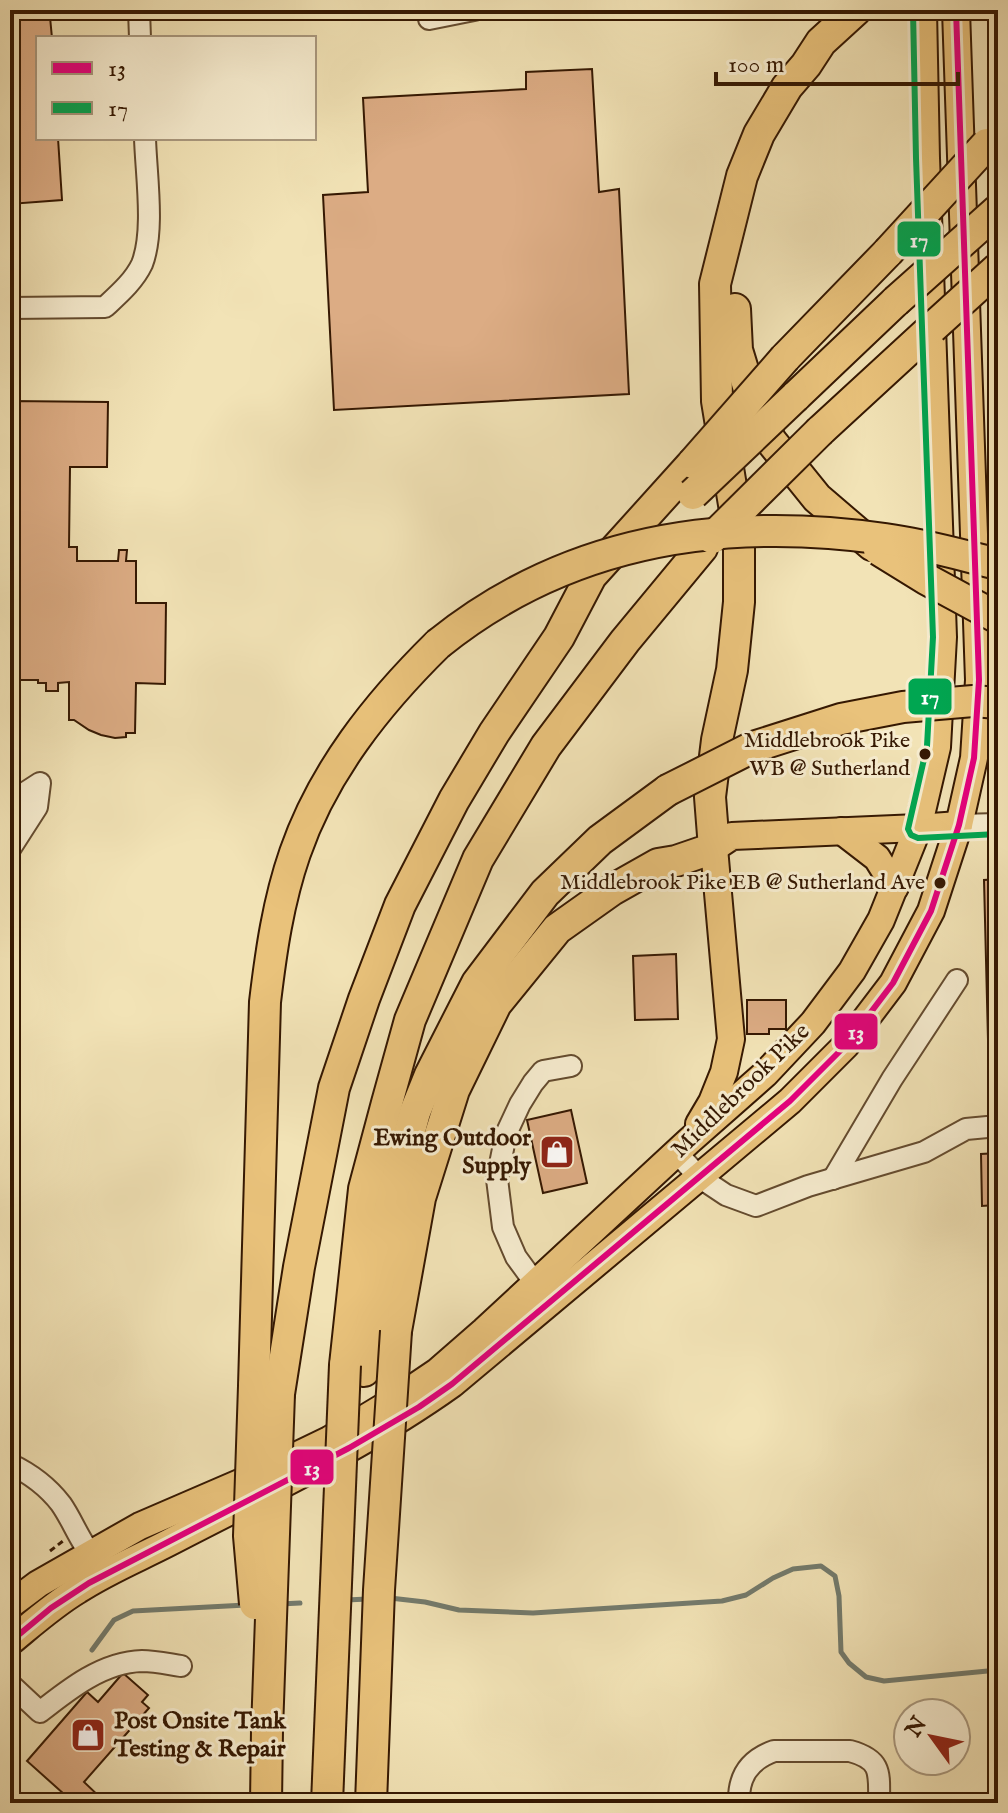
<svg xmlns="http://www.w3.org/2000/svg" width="1008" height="1813" viewBox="0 0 1008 1813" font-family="'IM FELL English',serif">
<rect width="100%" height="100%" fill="#f2e3b6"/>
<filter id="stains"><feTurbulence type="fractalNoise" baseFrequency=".0025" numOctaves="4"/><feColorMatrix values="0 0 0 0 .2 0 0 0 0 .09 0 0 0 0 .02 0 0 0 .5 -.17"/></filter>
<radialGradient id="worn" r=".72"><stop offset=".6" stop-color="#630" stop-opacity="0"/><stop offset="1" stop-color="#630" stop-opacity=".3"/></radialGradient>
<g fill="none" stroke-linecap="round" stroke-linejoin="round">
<g stroke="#737b6d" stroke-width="5">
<path d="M390 1598 425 1602 459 1610 533 1613 722 1601 746 1595 773 1578 793 1569 821 1566 835 1576 839 1596 841 1652 849 1663 866 1677 884 1681 998 1670"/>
<path d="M346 1600 368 1599"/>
<path d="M280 1604 300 1603"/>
<path d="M92 1650 114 1620 133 1611 246 1605"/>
</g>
</g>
<g fill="#dcac84" stroke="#351802" stroke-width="2">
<path d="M10 10H54V17H50L52 38H38V138H58L62 200 10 204Z"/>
<path d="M592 69 599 192 619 189 629 394 334 410 323 195 368 192 363 98 526 89V72Z"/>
<path d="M10 401 108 402 107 467H70L69 547H77V561H118L119 550H127L126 561H136V603H166L165 684 136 683 135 733H126V737L115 738 101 735 89 730 74 720H69V682L58 683V691H46V683H38V680H10Z"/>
<path d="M998 879V1039L988 1040 984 880Z"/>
<path d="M676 954 678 1019 635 1020 633 956Z"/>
<path d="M747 1000H786V1029H769V1034H747Z"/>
<path d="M571 1110 587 1183 543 1193 527 1120Z"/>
<path d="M998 1153V1198H994L995 1205 982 1206 981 1154Z"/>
<path d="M123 1673 148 1695 142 1702 149 1708 84 1782 102 1799 99 1803H74L27 1761 87 1692 98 1702Z"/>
</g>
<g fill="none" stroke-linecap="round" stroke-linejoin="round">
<g stroke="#644b2f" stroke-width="24">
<g id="minor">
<path d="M139 10 140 38"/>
<path d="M429 10V19L474 10"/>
<path d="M10 308 105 307C119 294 134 281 142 264 155 231 146 174 145 138"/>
<path d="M10 814 23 794 40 783 37 807 10 849"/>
<path d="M959 825 998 824"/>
<path d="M677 1153 699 1177 726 1195 756 1206 808 1186 924 1152 966 1129 998 1126"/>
<path d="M833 1179 892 1079 957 980"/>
<path d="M535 1283 516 1257 503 1227 497 1179 506 1134 520 1104 533 1083 543 1071 571 1066"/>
<path d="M10 1464C29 1473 48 1487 61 1504 75 1524 81 1547 100 1563"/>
<path d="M10 1684 40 1712C69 1689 103 1662 142 1661 155 1661 168 1664 181 1666"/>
<path d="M739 1803C738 1777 749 1760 774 1751H850C883 1760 879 1774 879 1803"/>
</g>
</g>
<g stroke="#351802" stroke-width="30">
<g id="major">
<path d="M842 831 877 858 895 887"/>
<path d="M699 1124 712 1102 724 1072 731 1039 714 848 732 836 918 828 959 825"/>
<path d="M10 1605 38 1584 140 1526 242 1482 329 1440 397 1399 437 1372 484 1331 689 1141 765 1074 813 1023 852 971 881 920 918 828 937 747 943 637 926 158 923 10"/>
<path d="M10 1642C32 1624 53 1605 78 1590 107 1571 139 1558 170 1542 266 1492 364 1447 452 1384L790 1101 846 1045 893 983 931 911 959 825 974 758 979 680 956 10"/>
</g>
</g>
<g stroke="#351802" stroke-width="34">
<g id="highway">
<path d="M735 309 737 350 754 406 771 441 817 498 872 545"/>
<path d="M785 358 888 252"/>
<path d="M795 397 896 301"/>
<path d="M820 431 932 328"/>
<path d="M396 1331 420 1198 454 1090 496 1004 557 929 612 890 658 864 676 861 714 848 710 797 717 740 732 670 739 602V535L717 401 715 284 742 176 759 134 787 87 806 65 821 42 856 10"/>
<path d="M345 1365 364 1189 387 1103 410 1020 478 859 546 746 625 641 702 548"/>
<path d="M364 1371 392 1197 415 1112 430 1075 477 983 545 893 600 840 668 790"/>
<path d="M254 1386 265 1002C271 952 278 902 295 853 323 772 377 704 438 644"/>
<path d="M279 1394 299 1267 334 1088 364 999 400 905 454 800 494 733 559 637 591 576 693 463"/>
</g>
</g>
<path stroke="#351802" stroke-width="3" stroke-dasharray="6 4" stroke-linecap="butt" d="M50 1551 63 1541"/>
<use href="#minor" stroke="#f7edd0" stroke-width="20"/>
<use href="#major" stroke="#e9c27b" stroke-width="26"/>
<use href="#highway" stroke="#e9c27b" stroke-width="30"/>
<g stroke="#351802" stroke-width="34" stroke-linecap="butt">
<g id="highway-bridge">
<path d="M888 252 987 144"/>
<path d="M896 301 998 210"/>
<path d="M932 328 998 268"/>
<path d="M693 463 785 358"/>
<path d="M693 494 795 397"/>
<path d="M712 538 820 431"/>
<path d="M879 550 926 579 998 618"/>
<path d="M438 644C568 539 723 516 885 539 924 544 961 555 998 564"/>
<path d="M668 790 753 747 841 719 903 707 973 701 998 703"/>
<path d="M254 1386 249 1536 255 1604"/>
<path d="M266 1803 267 1730 279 1394"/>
<path d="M327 1803 345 1365"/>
<path d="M371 1803 379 1590 396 1331"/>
</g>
</g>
<use href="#highway-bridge" stroke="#e9c27b" stroke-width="30"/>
<g stroke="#f7edd0" stroke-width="12">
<path id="bus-1" d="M10 1642 51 1608 89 1583 349 1448 419 1407 452 1384 790 1101 846 1045 893 983 931 911 959 825 974 758 979 680 956 10"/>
</g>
<g stroke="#f7edd0" stroke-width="12">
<path id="bus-2" d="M913 10 916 158 933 637 927 746 908 829 911 835 918 838 998 834"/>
</g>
<use href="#bus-1" stroke="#e5007d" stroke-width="6"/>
<use href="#bus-2" stroke="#00a651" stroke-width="6"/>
</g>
<defs>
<g id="shop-square" transform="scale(1.8)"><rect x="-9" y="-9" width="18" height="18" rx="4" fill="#8f2418" stroke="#f7edd0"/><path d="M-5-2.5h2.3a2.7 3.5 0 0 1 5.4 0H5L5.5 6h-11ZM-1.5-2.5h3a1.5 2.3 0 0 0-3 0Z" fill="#fff"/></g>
</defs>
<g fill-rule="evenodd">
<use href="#shop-square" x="557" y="1152"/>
<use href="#shop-square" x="88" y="1735"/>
</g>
<g fill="#351802" stroke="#f7edd0" stroke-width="3">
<circle cx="925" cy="754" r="7"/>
<circle cx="940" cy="883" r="7"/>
</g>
<g text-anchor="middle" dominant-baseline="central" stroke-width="6" stroke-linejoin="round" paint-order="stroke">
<g font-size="22" fill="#351802" stroke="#f7edd0" text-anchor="end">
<text x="910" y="741">Middlebrook Pike<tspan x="910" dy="28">WB @ Sutherland</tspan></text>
<text x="925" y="883">Middlebrook Pike EB @ Sutherland Ave</text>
</g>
<g font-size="24" fill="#351802" stroke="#f7edd0">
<text transform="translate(741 1091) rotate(-44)">Middlebrook Pike</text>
</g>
<g font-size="24" font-weight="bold" fill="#351802" stroke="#f7edd0" text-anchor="end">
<text x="531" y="1138">Ewing Outdoor<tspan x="531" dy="28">Supply</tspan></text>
<text x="114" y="1721" text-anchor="start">Post Onsite Tank<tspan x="114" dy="28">Testing &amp; Repair</tspan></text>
</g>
</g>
<g stroke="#f7edd0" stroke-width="3">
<rect x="896" y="220" width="46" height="38" rx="8" fill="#00a651"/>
<rect x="907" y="677" width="46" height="39" rx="8" fill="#00a651"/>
<rect x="833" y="1012" width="46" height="39" rx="8" fill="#e5007d"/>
<rect x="289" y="1448" width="46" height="38" rx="8" fill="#e5007d"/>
</g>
<g font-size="22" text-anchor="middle" font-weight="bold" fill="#fff">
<text x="919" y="247">17</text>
<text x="930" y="704">17</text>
<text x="856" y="1039">13</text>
<text x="312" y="1475">13</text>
</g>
<rect width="1008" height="1813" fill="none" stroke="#f2e3b6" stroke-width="40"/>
<rect x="12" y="12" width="984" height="1789" fill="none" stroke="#351802" stroke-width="4"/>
<rect x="20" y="20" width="968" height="1773" fill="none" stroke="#351802" stroke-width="2"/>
<rect x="36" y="36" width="280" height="104" fill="#f7edd0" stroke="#a9987e" stroke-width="2"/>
<rect x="52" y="62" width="40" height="12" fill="#e5007d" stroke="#a9987e" stroke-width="2"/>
<text x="108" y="76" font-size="24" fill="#351802">13</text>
<rect x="52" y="102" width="40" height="12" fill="#00a651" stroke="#a9987e" stroke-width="2"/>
<text x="108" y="116" font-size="24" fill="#351802">17</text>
<g transform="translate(932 1737) rotate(303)"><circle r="38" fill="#f7edd0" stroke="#a9987e" stroke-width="2"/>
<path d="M0-6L14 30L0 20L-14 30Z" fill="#8f2418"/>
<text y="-12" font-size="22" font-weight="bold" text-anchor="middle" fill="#351802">N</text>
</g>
<path d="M716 72v12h242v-12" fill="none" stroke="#351802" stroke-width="4"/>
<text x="728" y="72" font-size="24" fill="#351802" stroke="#f7edd0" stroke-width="6" paint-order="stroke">100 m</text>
<rect width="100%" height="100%" filter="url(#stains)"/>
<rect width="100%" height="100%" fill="url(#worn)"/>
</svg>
